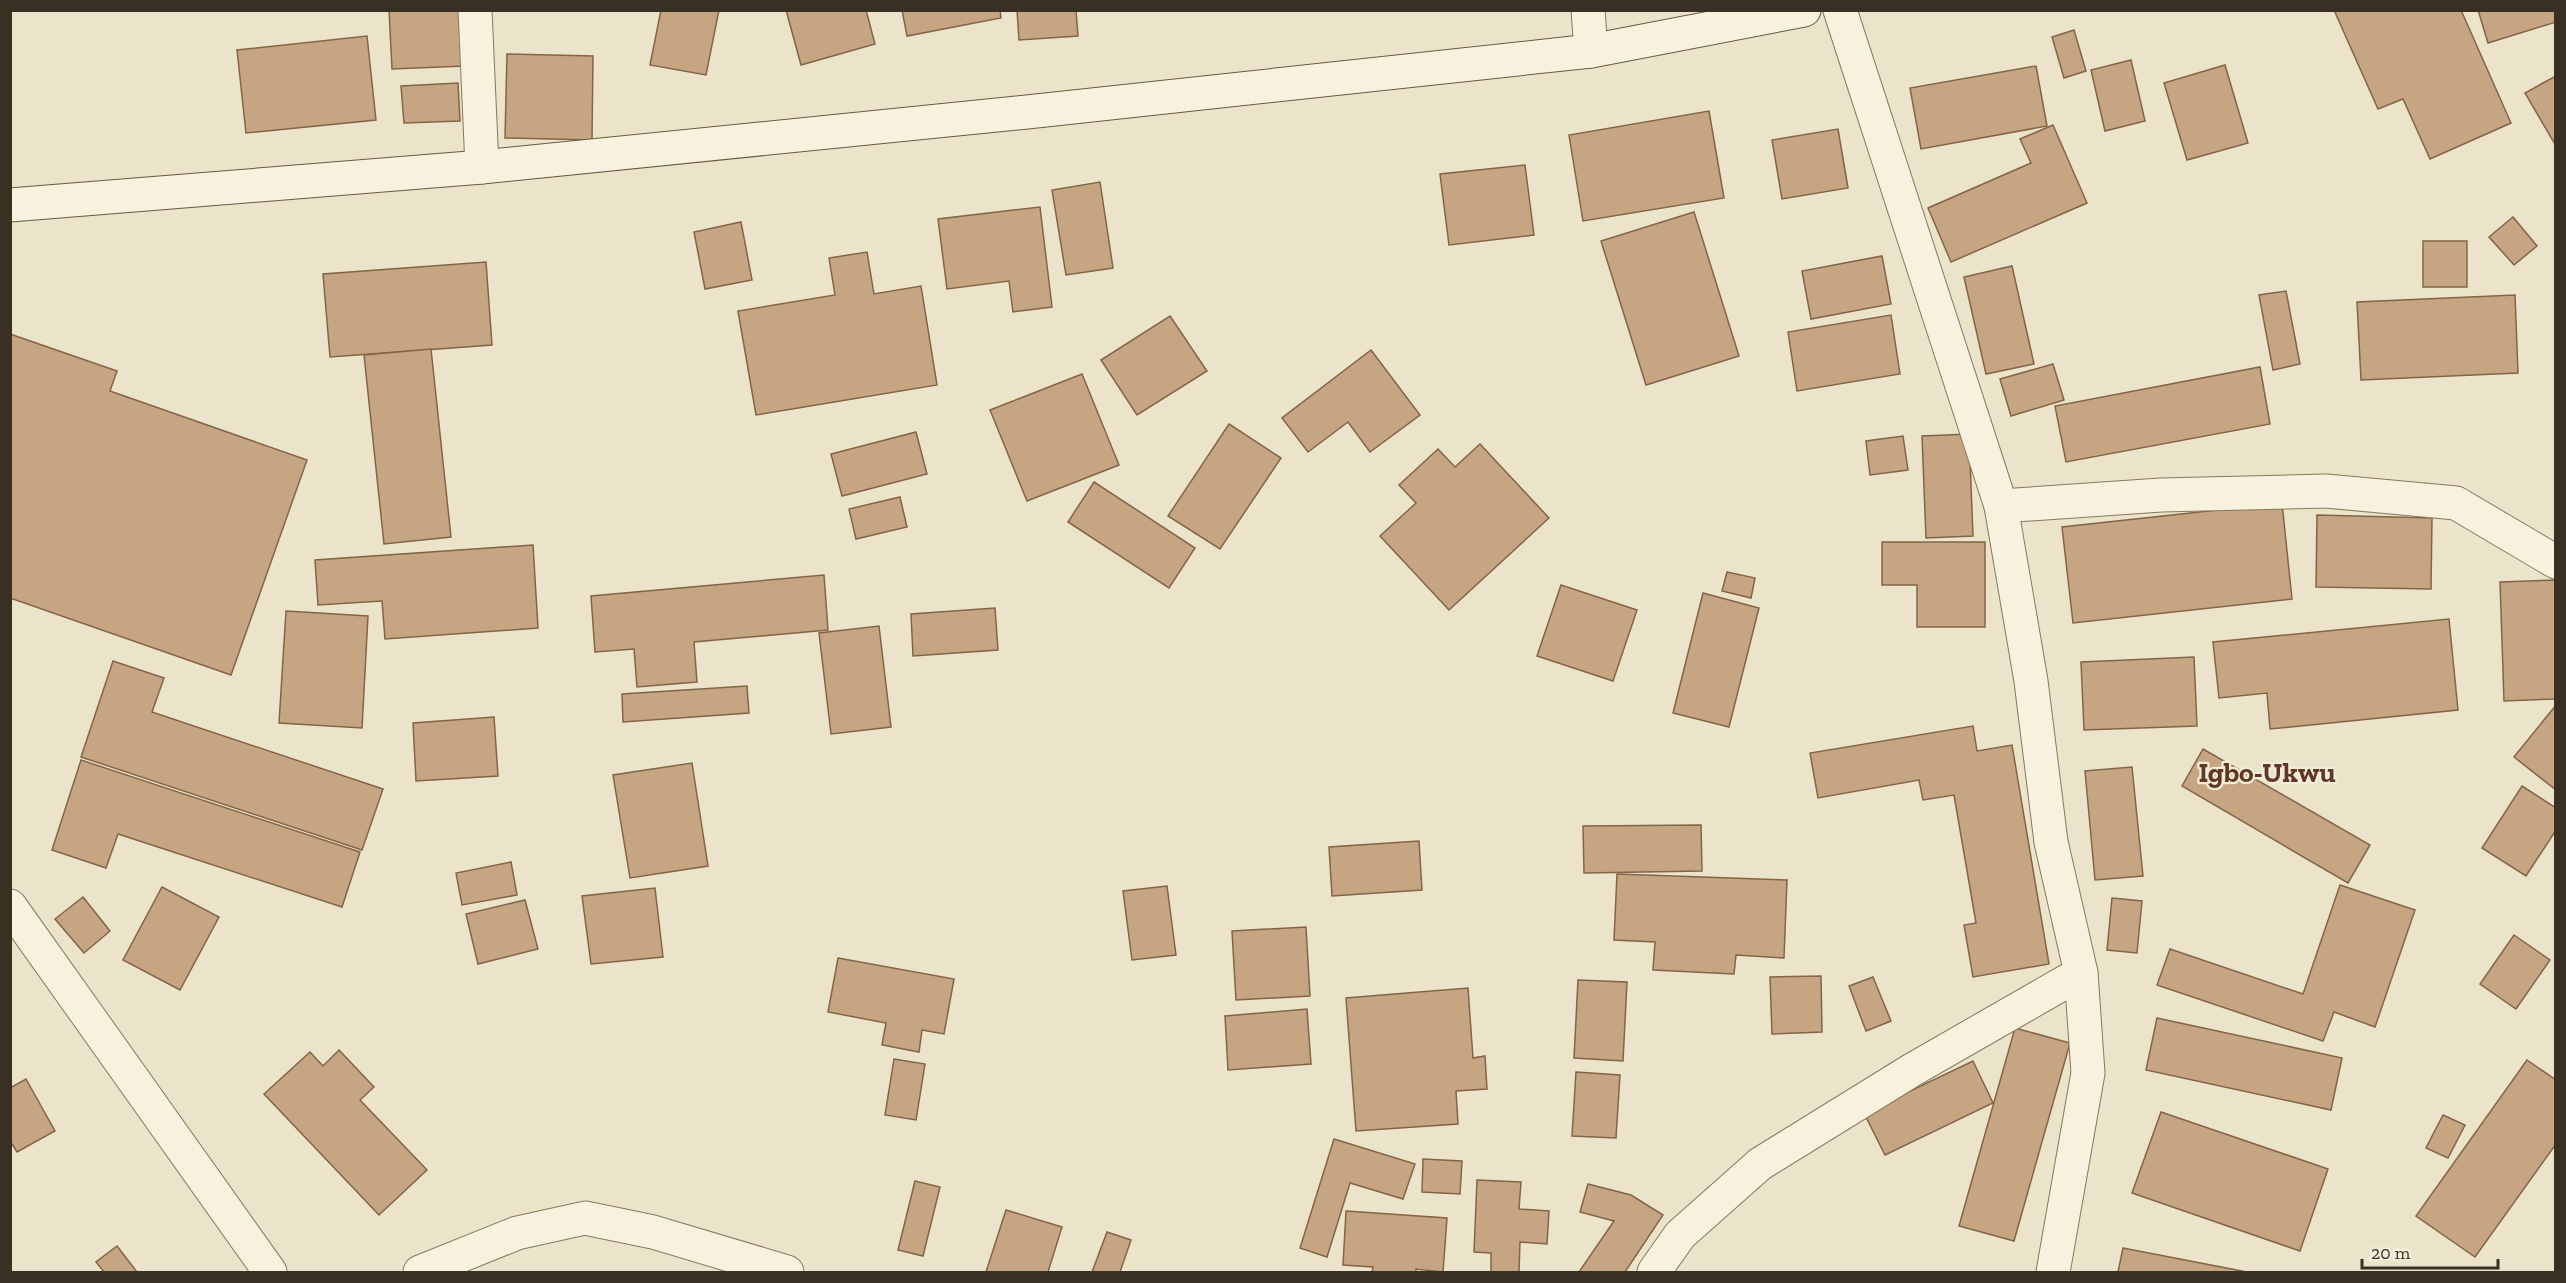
<svg xmlns="http://www.w3.org/2000/svg" width="2566" height="1283" viewBox="0 0 2566 1283" font-family="'Zilla Slab',serif">
<rect width="100%" height="100%" fill="#ebe4ca"/>
<g fill="#c6a583" stroke="#846447" stroke-width="1.5">
<path d="M389 10H461L464 66 392 69Z"/>
<path d="M661 10H719L706 75 650 65Z"/>
<path d="M786 10H866L875 44 801 65Z"/>
<path d="M902 10H1000L1001 18 907 36Z"/>
<path d="M1017 10H1076L1078 36 1019 40Z"/>
<path d="M2334 10H2461L2511 123 2430 159 2403 99 2378 109Z"/>
<path d="M2478 10H2556V22L2488 43Z"/>
<path d="M2074 30 2086 71 2064 78 2052 37Z"/>
<path d="M367 36 376 120 246 133 237 50Z"/>
<path d="M507 54 593 56 592 140 505 138Z"/>
<path d="M2131 60 2145 121 2105 131 2091 70Z"/>
<path d="M2225 65 2248 143 2187 160 2164 83Z"/>
<path d="M2036 66 2047 126 1921 149 1910 88Z"/>
<path d="M2554 77 2556 80V146L2525 93Z"/>
<path d="M458 83 460 121 404 123 401 86Z"/>
<path d="M1709 111 1724 198 1583 221 1569 135Z"/>
<path d="M2053 125 2087 203 1951 262 1928 208 2031 163 2020 139Z"/>
<path d="M1838 129 1848 188 1782 199 1772 140Z"/>
<path d="M1525 165 1534 235 1449 245 1440 174Z"/>
<path d="M1100 182 1113 268 1066 275 1052 190Z"/>
<path d="M1040 207 1052 307 1013 312 1009 281 947 289 938 219Z"/>
<path d="M1694 212 1739 356 1646 385 1601 241Z"/>
<path d="M2513 217 2537 246 2514 265 2489 237Z"/>
<path d="M741 222 752 280 705 289 694 232Z"/>
<rect x="2423" y="241" width="44" height="46"/>
<path d="M867 252 874 294 921 286 937 385 756 415 738 311 835 295 829 258Z"/>
<path d="M1882 256 1891 304 1811 319 1802 271Z"/>
<path d="M486 262 492 345 330 357 323 274Z"/>
<path d="M2012 266 2034 364 1986 374 1964 277Z"/>
<path d="M2286 291 2300 364 2273 370 2259 295Z"/>
<path d="M2515 295 2518 373 2361 380 2357 302Z"/>
<path d="M1891 315 1900 374 1797 391 1788 332Z"/>
<path d="M1170 316 1207 371 1137 415 1101 360Z"/>
<path d="M10 334 117 371 110 391 307 460 231 675 10 598Z"/>
<path d="M431 349 451 537 384 544 364 355Z"/>
<path d="M1371 350 1420 415 1370 452 1348 422 1308 452 1282 418Z"/>
<path d="M2053 364 2064 400 2011 416 2000 379Z"/>
<path d="M2260 367 2270 424 2066 462 2055 406Z"/>
<path d="M1082 374 1119 465 1027 501 990 410Z"/>
<path d="M1229 424 1281 458 1220 549 1168 516Z"/>
<path d="M916 432 927 474 842 496 831 454Z"/>
<path d="M1969 434 1973 536 1926 538 1922 436Z"/>
<path d="M1903 436 1908 470 1870 475 1866 441Z"/>
<path d="M1480 444 1549 518 1449 610 1380 536 1416 503 1399 485 1438 449 1455 467Z"/>
<path d="M1094 482 1195 548 1169 588 1068 522Z"/>
<path d="M900 497 907 527 856 539 849 509Z"/>
<path d="M2282 503 2292 599 2073 623 2062 527Z"/>
<path d="M2317 515 2432 518 2431 589 2316 587Z"/>
<path d="M1882 542H1985V627H1917V585H1882Z"/>
<path d="M533 545 538 628 385 639 382 601 318 605 315 560Z"/>
<path d="M1727 572 1755 578 1751 598 1722 591Z"/>
<path d="M824 575 828 630 694 642 697 682 637 687 634 649 595 652 591 596Z"/>
<path d="M2556 580V699L2504 701 2500 582Z"/>
<path d="M1561 585 1637 610 1613 681 1537 656Z"/>
<path d="M1703 593 1759 608 1729 727 1673 713Z"/>
<path d="M995 608 998 650 913 656 911 614Z"/>
<path d="M286 611 368 616 362 728 279 723Z"/>
<path d="M2449 619 2458 710 2270 729 2267 693 2219 698 2213 642Z"/>
<path d="M879 626 891 727 831 734 819 633Z"/>
<path d="M2194 657 2197 726 2084 730 2081 662Z"/>
<path d="M113 661 164 678 152 712 383 789 362 850 81 757Z"/>
<path d="M747 686 749 713 623 722 622 694Z"/>
<path d="M2556 705V790L2514 757Z"/>
<path d="M494 717 498 776 416 781 413 723Z"/>
<path d="M1973 726 1977 751 2012 745 2049 964 1973 977 1964 925 1976 923 1954 795 1923 800 1919 780 1818 798 1810 753Z"/>
<path d="M2203 749 2370 845 2348 883 2182 786Z"/>
<path d="M81 760 360 852 342 907 118 834 106 868 52 850Z"/>
<path d="M692 763 708 866 630 878 613 775Z"/>
<path d="M2132 767 2143 876 2095 880 2085 771Z"/>
<path d="M2522 786 2556 808V830L2526 876 2482 848Z"/>
<path d="M1701 825 1702 871 1584 873 1583 826Z"/>
<path d="M1419 841 1422 890 1332 896 1329 847Z"/>
<path d="M511 862 517 895 462 905 456 873Z"/>
<path d="M1617 874 1787 880 1784 958 1736 955 1734 974 1653 970 1655 942 1614 940Z"/>
<path d="M2340 885 2415 910 2375 1027 2334 1012 2323 1041 2157 985 2170 949 2303 994Z"/>
<path d="M1167 886 1176 955 1132 960 1123 891Z"/>
<path d="M162 887 219 917 180 990 123 960Z"/>
<path d="M655 888 663 957 591 964 582 896Z"/>
<path d="M83 897 110 931 84 953 55 919Z"/>
<path d="M2112 898 2142 901 2137 953 2107 950Z"/>
<path d="M525 900 538 949 478 964 466 914Z"/>
<path d="M1306 927 1310 996 1236 1000 1232 931Z"/>
<path d="M2514 935 2550 960 2516 1009 2480 984Z"/>
<path d="M838 958 954 979 944 1034 922 1030 919 1052 882 1045 886 1023 828 1012Z"/>
<path d="M1821 976 1822 1032 1772 1034 1770 977Z"/>
<path d="M1873 977 1891 1021 1866 1031 1849 986Z"/>
<path d="M1578 980 1627 982 1623 1061 1574 1058Z"/>
<path d="M1468 988 1473 1058 1485 1056 1487 1089 1456 1091 1458 1124 1356 1131 1346 998Z"/>
<path d="M1307 1009 1311 1064 1228 1070 1225 1016Z"/>
<path d="M2157 1018 2342 1058 2331 1110 2146 1070Z"/>
<path d="M2015 1028 2070 1043 2014 1241 1959 1226Z"/>
<path d="M339 1050 374 1087 360 1100 427 1170 379 1215 264 1094 310 1052 323 1066Z"/>
<path d="M894 1059 925 1064 916 1120 885 1115Z"/>
<path d="M2527 1060 2556 1080V1144L2475 1257 2416 1216Z"/>
<path d="M1973 1061 1993 1103 1885 1155 1864 1113Z"/>
<path d="M1576 1072 1620 1075 1616 1138 1572 1136Z"/>
<path d="M26 1079 55 1131 17 1152 10 1141V1088Z"/>
<path d="M2161 1112 2328 1169 2300 1251 2132 1193Z"/>
<path d="M2443 1115 2465 1125 2448 1158 2426 1148Z"/>
<path d="M1334 1139 1415 1164 1403 1199 1350 1183 1327 1257 1300 1248Z"/>
<path d="M1423 1159 1462 1161 1460 1194 1422 1192Z"/>
<path d="M1477 1180 1521 1182 1519 1209 1549 1211 1547 1244 1520 1242 1519 1272H1491V1253L1474 1252Z"/>
<path d="M915 1181 940 1187 923 1256 898 1250Z"/>
<path d="M1588 1184 1631 1195 1663 1215 1625 1272H1579L1614 1221 1580 1212Z"/>
<path d="M1006 1210 1062 1227 1048 1272H986Z"/>
<path d="M1346 1211 1447 1218 1443 1272 1416 1269V1272H1372L1373 1267 1343 1265Z"/>
<path d="M1107 1232 1131 1240 1120 1272H1092Z"/>
<path d="M117 1246 137 1272H104L96 1262Z"/>
<path d="M2123 1248 2247 1272H2118Z"/>
</g>
<g fill="none" stroke-linecap="round" stroke-linejoin="round">
<g stroke="#87785f" stroke-width="35">
<g id="minor">
<path d="M475 10 482 167"/>
<path d="M1588 10 1591 51"/>
<path d="M1840 10 2001 506 2031 681 2051 842 2081 973 2088 1073 2053 1272"/>
<path d="M2001 506 2161 495 2326 491 2456 503 2556 562"/>
<path d="M10 906 270 1272"/>
<path d="M420 1272 517 1233 585 1218 653 1232 787 1272"/>
<path d="M1654 1272 1680 1235 1760 1164 1912 1070 2081 973"/>
</g>
</g>
<g stroke="#695942" stroke-width="35">
<path id="secondary" d="M10 205 482 167 1027 112 1591 51 1804 10"/>
</g>
<use href="#minor" stroke="#f7f1dd" stroke-width="33"/>
<use href="#secondary" stroke="#f7f1dd" stroke-width="33"/>
</g>
<g text-anchor="middle" dominant-baseline="central" stroke-width="4.5" stroke-linejoin="round" paint-order="stroke">
<g font-size="28" font-weight="bold" fill="#623725" stroke="#f3eed9">
<text x="2267" y="772">Igbo-Ukwu</text>
</g>
</g>
<rect width="2566" height="1283" fill="none" stroke="#392f22" stroke-width="24"/>
<path d="M2362 1259v9h136v-9" fill="none" stroke="#392f22" stroke-width="3"/>
<text x="2371" y="1259" font-size="18" fill="#392f22" stroke="#f3eed9" stroke-width="4.5" paint-order="stroke">20 m</text>
</svg>
